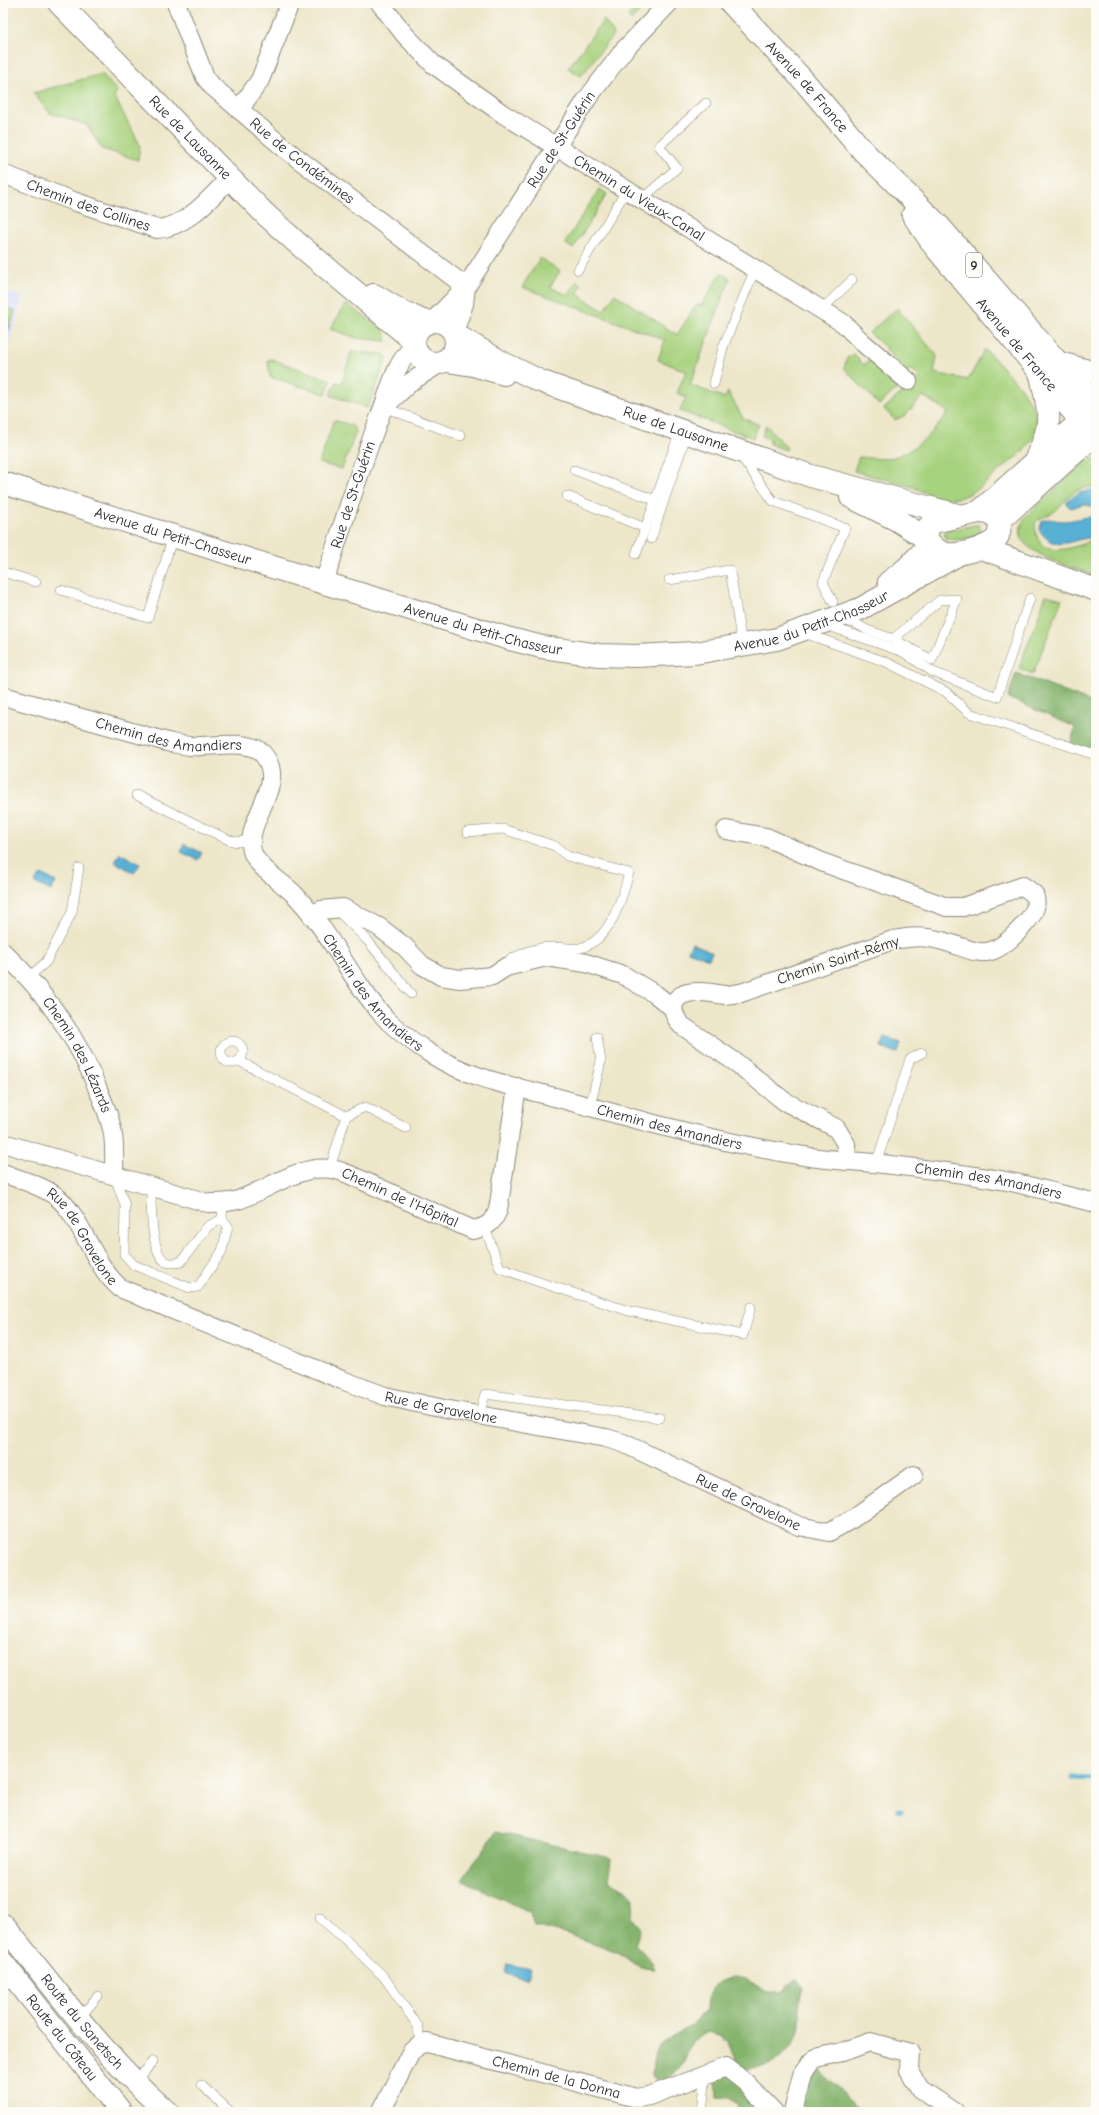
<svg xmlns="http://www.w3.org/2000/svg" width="1099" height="2115" viewBox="0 0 1099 2115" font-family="'Comic Neue',sans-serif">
<rect width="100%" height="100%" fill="#fdfcf7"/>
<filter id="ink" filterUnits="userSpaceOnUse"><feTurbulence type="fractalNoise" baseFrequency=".025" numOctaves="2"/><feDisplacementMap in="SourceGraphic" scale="8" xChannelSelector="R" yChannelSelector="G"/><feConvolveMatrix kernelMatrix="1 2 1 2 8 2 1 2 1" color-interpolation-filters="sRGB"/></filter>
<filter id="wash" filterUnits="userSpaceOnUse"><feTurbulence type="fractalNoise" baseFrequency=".012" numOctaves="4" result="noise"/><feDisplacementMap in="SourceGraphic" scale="16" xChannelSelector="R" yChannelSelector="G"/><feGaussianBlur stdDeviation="0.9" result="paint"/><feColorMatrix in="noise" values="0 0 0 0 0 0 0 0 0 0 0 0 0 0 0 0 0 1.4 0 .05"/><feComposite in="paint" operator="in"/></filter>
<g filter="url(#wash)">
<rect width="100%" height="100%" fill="#ede6c9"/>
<path fill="#d4d8f9" d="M3 291 23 297 3 360Z"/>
<g fill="#a7d27e" stroke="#697e54">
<path d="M639 3H648L631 21 628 16Z"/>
<path d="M604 20 614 34 581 76 568 68Z"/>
<path d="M102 74 117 91 114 96 140 145 138 160 102 149 87 125 50 113 33 93Z"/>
<path d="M599 189 607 194 573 249 565 243Z"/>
<path d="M540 258 560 271 550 287 567 295 577 281 582 285 577 294 604 311 615 294 677 335 697 304 701 306 721 273 730 278 690 385 725 398 728 392 743 418 759 425 753 438 680 411 686 397 677 393 686 371 658 360 665 340 522 287Z"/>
<path d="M346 304 383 329 386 335V341L357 338 330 329Z"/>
<path d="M3 306 15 311 9 329 3 327Z"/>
<path d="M897 308 937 356 934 373 968 380 985 349C1001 367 1023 386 1033 408 1046 438 1021 453 1001 469 983 485 969 502 941 498 932 496 922 491 913 487 893 481 874 477 854 471L859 457C868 457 881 460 890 458 915 452 934 433 948 412L923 396 906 415 895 420 884 409 919 377 912 369 905 373 885 347 869 333Z"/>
<path d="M351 352 384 354 387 358 368 408 330 395 336 382 342 383Z"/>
<path d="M854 354 863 365 871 360 884 374 887 373 897 384 899 382 902 384 879 405 844 368 847 358Z"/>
<path d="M271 359 331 380 326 394 270 377 268 360Z"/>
<path d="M334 420 353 426 356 432 342 469 319 463Z"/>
<path d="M766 425 787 448 786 450 769 444 771 440 762 436Z"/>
<path d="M1093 458 1096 459V487C1073 487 1070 497 1056 510 1050 516 1041 516 1035 523 1036 564 1071 548 1096 539V576C1079 570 1030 556 1022 539 1018 530 1022 521 1028 514L1087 460Z"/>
<path d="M975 525H979L981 532C972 540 956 541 945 538L944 535 946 531Z"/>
<path d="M1046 595 1062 599 1033 674 1019 668Z"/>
</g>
<g fill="#85b46d" stroke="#58704c">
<path d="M1016 673 1096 704V753L1071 744 1075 727 1008 698Z"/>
<path d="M496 1832 611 1858 609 1881 628 1891 634 1898 633 1917 641 1929 635 1944 651 1961 655 1969C632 1968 634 1959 617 1952 588 1940 564 1933 534 1926L530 1912 462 1880Z"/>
<path d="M734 1977 746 1979 767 1992H782L789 1983 797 1979 803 1987C797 2005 801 2007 800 2024 799 2040 785 2057 772 2063 762 2069 752 2065 739 2072L760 2112H737L739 2105 729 2098 717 2097 716 2077 738 2063 728 2042 721 2035 708 2032 692 2041 684 2061 663 2085 652 2075C654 2041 658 2045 685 2029 693 2025 699 2016 707 2011 707 1990 714 1982 734 1977Z"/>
<path d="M816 2066 852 2102 866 2112H795Z"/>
</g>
<g fill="#57b1d5" stroke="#416e80">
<path d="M1096 489V508L1084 504 1071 508 1067 505V501L1079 493Z"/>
<path d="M1096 517V537L1093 538C1070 538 1057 555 1039 530L1042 521C1051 517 1054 521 1063 521 1073 521 1084 516 1096 517Z"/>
<path d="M184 844 202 853 198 860 181 852Z"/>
<path d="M120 853 140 864 134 873 115 862Z"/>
<path d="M43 875 56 882 51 891 35 883 38 877Z"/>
<path d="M692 943 712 952 709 959 688 951Z"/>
<path d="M884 1038 901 1043 898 1053 881 1047Z"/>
<path d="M507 1964 530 1969 527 1979 505 1974Z"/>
</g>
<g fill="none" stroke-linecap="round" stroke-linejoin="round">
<g stroke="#57b1d5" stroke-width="5">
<path d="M1072 1778 1096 1779"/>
<path d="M898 1810 901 1811"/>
</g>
</g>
</g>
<g filter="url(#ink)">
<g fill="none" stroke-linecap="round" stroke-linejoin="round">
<g stroke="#8c887a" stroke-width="10">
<g id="lane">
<path d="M641 200 677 168 659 146 706 103"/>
<path d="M578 270 626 191"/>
<path d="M821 310 852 280"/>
<path d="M714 384 723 347 755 269"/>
<path d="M383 407 461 436"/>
<path d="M740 455 773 501 845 528 823 582 833 602"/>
<path d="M574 470 655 500"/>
<path d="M567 496 645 528"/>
<path d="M651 539 687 433"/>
<path d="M636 554 680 431"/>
<path d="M3 572 36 582"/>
<path d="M669 580 730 570 742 645"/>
<path d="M61 590 148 618 173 536"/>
<path d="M842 620 857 624 867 630 893 639 932 660 957 599 940 600 893 639"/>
<path d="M826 625 903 652 933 672 997 697 1030 598"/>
<path d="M804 633 886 662 946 692 969 713 1096 755"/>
<path d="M136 795 229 840 238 842 251 840"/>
<path d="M467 832 503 829 555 846 567 856 629 873C622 899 610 941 580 948 573 949 563 947 555 947 539 946 525 952 511 959"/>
<path d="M339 912 368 941 411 994"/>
<path d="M29 977 46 962 72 912 79 868"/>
<circle cx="232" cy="1052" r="11"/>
<path d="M239 1061 346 1116 330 1168"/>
<path d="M590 1107 601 1061 597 1037"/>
<path d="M346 1116 365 1107 406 1128"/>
<path d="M876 1164 910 1059 922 1053"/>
<path d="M114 1175 125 1205 124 1254 134 1265 190 1288 198 1287 222 1251 228 1226 222 1219 223 1203"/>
<path d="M151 1186C151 1202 150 1253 166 1262 171 1264 176 1263 181 1262L208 1226 222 1219"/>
<path d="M485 1228 500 1268 536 1281 629 1311 743 1335 751 1307"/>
<path d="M479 1416 485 1394 660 1418"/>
<path d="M320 1918 347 1941 384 1977 418 2026 420 2044"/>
<path d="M79 2019 98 1996"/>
<path d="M136 2082 153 2061"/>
<path d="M201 2085 231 2112"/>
<path d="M702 2112 706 2074"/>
</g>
</g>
<g stroke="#8c887a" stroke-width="20">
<g id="street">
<path id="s1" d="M176 3 205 77 212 86 284 148 466 287"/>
<path id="s2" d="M380 3 405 35 433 64 503 114 843 323 862 342 908 381"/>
<path d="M239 110 260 80 290 3"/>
<path id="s3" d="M3 174 73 201 157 229C187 227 210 198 230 178"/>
<path id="s4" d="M433 321 466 287 587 99 624 50 669 3"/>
<path d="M454 332 464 304 466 287"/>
<path d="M384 407 412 381 439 364"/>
<path id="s5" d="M324 583C342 526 360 469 381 413 390 390 395 363 414 346"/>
<path id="s6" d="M3 696 171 743C177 744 183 745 189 746 208 748 248 738 262 753 290 783 244 819 252 851 257 868 284 883 296 896 332 934 353 985 389 1022 401 1033 417 1045 431 1054 469 1079 518 1087 562 1099 644 1122 726 1144 810 1157 831 1160 853 1161 874 1163 917 1168 963 1173 1006 1181 1036 1187 1066 1196 1096 1203"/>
<path d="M726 830 766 837 824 863 947 907H963L1023 886 1034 894C1039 908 1032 916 1023 926 983 971 976 946 929 938 917 936 905 938 893 940L741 993C736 993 730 995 725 995 717 994 709 992 701 992 676 991 665 1005 681 1025L738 1064 784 1101 836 1128 846 1144 847 1161"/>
<path d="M312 916 321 910 343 908 379 927 405 947 422 965 441 976 460 979 492 976 506 967 546 957 586 963 623 975 655 994 673 1008"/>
<path id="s7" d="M3 952C45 992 78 1037 99 1092 105 1106 111 1120 113 1135 115 1148 114 1162 114 1175"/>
<path id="s8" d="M3 1143 208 1203C218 1203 228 1203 238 1200 265 1191 301 1164 330 1169 336 1169 342 1172 348 1174L473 1230C487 1227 493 1223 498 1210L517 1087"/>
<path id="s9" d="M3 1173C20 1180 42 1185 57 1197 83 1219 91 1262 120 1288L342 1380 385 1396 444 1409 606 1438 623 1443 799 1526 829 1532 852 1519 914 1475"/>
<path id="s10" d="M381 2112 411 2052 420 2044 427 2043 637 2098 649 2096 726 2067 745 2082 774 2112"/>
<path d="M793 2112 802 2075 811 2062 816 2058 842 2052 870 2042 910 2053 909 2070 920 2089 955 2112"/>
</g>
</g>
<g stroke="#8c887a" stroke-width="24">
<g id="secondary">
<path id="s11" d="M59 3 265 214 296 242 414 341"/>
<path d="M374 295 401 311 427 323"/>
<circle cx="435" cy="342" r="21"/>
<path id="s12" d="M456 335 503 363 540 381 582 396 811 476 961 516"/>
<path d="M447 361 473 365 504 374"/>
<path d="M1060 363 1096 373"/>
<path d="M1037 456C1055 420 1048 409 1040 371"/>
<path id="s13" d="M3 483 324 583 510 639 542 647 599 655 636 656 695 653 777 639 860 609 961 553"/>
<path d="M851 497 897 520 927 539"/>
<path d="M979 512 991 513 999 521C1000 526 1000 531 998 536 991 548 956 557 943 553 936 550 931 546 927 539V529L933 522Z"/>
<path d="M979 512 1081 421"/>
<path d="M999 521 1093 436"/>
<path d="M981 548 1096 590"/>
<path d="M889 582 906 569 930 544"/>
<path id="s14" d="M3 1925C56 1989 104 2057 167 2112"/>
<path id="s15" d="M3 1963 121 2112"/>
</g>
</g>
<g stroke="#8c887a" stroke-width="24">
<g id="primary">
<path id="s16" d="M731 3 803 80 864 152 939 226 1096 406"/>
<path id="s17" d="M913 215 935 247 1096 439"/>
</g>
</g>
<use href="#lane" stroke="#fff" stroke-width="9"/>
<use href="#street" stroke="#fff" stroke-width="18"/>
<use href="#secondary" stroke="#fff" stroke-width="22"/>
<use href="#primary" stroke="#fff" stroke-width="22"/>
</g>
</g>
<g text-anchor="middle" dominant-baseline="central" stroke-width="3.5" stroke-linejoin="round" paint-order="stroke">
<rect fill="#fdfcf7" stroke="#6a6a68" stroke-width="1" x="966" y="253" width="16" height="24" rx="3"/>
<g font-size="14" font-weight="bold" fill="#2b2b2b">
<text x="974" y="265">9</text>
</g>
<g font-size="15" fill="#2b2b2b" stroke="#fdfcf7">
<text stroke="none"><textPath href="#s16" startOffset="113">Avenue de France</textPath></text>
<text stroke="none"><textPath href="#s11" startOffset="188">Rue de Lausanne</textPath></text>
<text stroke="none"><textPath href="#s4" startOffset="223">Rue de St-Guérin</textPath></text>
<text stroke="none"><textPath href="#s1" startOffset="208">Rue de Condémines</textPath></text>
<text stroke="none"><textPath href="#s2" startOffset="327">Chemin du Vieux-Canal</textPath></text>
<text stroke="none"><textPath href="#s3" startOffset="91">Chemin des Collines</textPath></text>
<text stroke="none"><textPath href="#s17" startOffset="166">Avenue de France</textPath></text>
<text stroke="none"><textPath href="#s12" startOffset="240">Rue de Lausanne</textPath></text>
<text stroke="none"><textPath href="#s5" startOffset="93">Rue de St-Guérin</textPath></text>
<text stroke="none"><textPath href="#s13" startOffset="178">Avenue du Petit-Chasseur</textPath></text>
<text stroke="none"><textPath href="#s13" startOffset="838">Avenue du Petit-Chasseur</textPath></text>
<text stroke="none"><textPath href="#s13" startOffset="502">Avenue du Petit-Chasseur</textPath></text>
<text stroke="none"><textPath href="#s6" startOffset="171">Chemin des Amandiers</textPath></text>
<text transform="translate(838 960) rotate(-18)">Chemin Saint-Rémy</text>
<text stroke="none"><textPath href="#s6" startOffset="559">Chemin des Amandiers</textPath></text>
<text stroke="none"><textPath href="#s7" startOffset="128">Chemin des Lézards</textPath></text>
<text stroke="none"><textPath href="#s6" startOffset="895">Chemin des Amandiers</textPath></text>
<text stroke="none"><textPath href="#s6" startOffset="1219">Chemin des Amandiers</textPath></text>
<text stroke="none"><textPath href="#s8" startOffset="418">Chemin de l'Hôpital</textPath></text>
<text stroke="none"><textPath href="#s9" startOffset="106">Rue de Gravelone</textPath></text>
<text stroke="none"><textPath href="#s9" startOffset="514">Rue de Gravelone</textPath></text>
<text stroke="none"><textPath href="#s9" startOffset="838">Rue de Gravelone</textPath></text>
<text stroke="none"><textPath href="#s14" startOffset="125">Route du Sanetsch</textPath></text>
<text stroke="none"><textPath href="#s15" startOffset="95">Route du Côteau</textPath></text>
<text stroke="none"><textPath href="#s10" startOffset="220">Chemin de la Donna</textPath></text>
</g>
</g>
<rect width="1099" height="2115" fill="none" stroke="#fdfcf7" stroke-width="16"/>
</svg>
